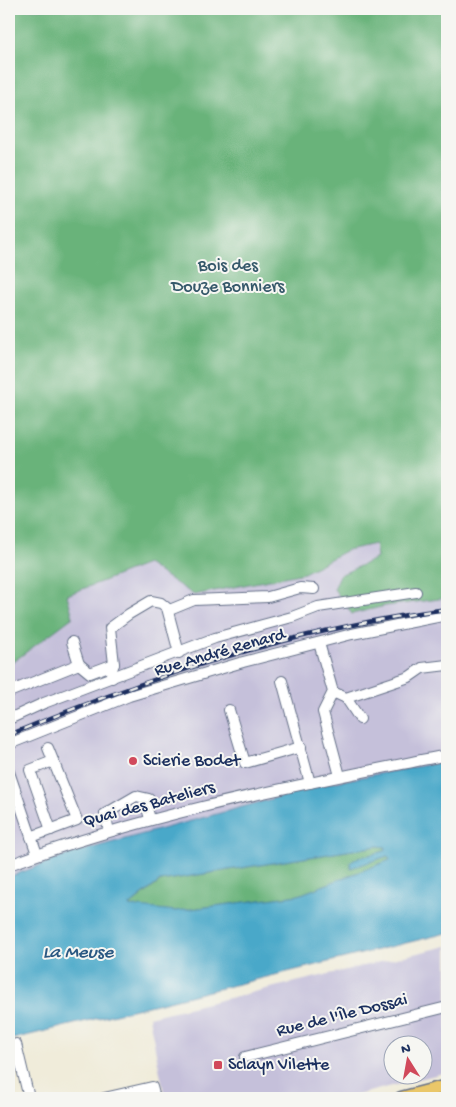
<svg xmlns="http://www.w3.org/2000/svg" width="456" height="1107" viewBox="0 0 456 1107" font-family="'Gochi Hand',sans-serif">
<rect width="100%" height="100%" fill="#f6f6f2"/>
<filter id="ink" filterUnits="userSpaceOnUse"><feTurbulence type="fractalNoise" baseFrequency=".02" numOctaves="2"/><feDisplacementMap in="SourceGraphic" scale="10" xChannelSelector="R" yChannelSelector="G"/><feConvolveMatrix kernelMatrix="1 2 1 2 8 2 1 2 1" color-interpolation-filters="sRGB"/></filter>
<filter id="wash" filterUnits="userSpaceOnUse"><feTurbulence type="fractalNoise" baseFrequency=".0096" numOctaves="4" result="noise"/><feDisplacementMap in="SourceGraphic" scale="20" xChannelSelector="R" yChannelSelector="G"/><feGaussianBlur stdDeviation="1.12" result="paint"/><feColorMatrix in="noise" values="0 0 0 0 0 0 0 0 0 0 0 0 0 0 0 0 0 1.4 0 .05"/><feComposite in="paint" operator="in"/></filter>
<g filter="url(#wash)">
<rect width="100%" height="100%" fill="#f0ecda"/>
<g fill="#c5c0da" fill-rule="evenodd">
<path d="M447 517V761L330 783 70 854 9 877V665L73 617 66 595 176 553Z"/>
<path d="M447 946V1072L345 1098H165L149 1017ZM394 1044H424V1074H394Z"/>
</g>
<g fill="#69b37a" stroke="#42716c">
<path d="M9 9H447V598L385 606 352 614 334 589 340 575 377 558 375 544 347 550 304 573 194 595 147 564 67 595 73 617 9 665Z"/>
<path d="M378 846 386 847 385 851 354 859 351 867 388 856 390 860 299 895 176 911 128 907 161 881Z"/>
</g>
<path fill="#4aa8c9" stroke="#326c94" fill-rule="evenodd" d="M447 761V933L9 1040V877L70 854 330 783ZM378 846 386 847 385 851 354 859 350 862 351 868 388 856 390 860 299 895 176 911 129 906 160 881Z"/>
</g>
<g filter="url(#ink)">
<g fill="none" stroke-linecap="round" stroke-linejoin="round">
<g stroke="#667189" stroke-width="12">
<g id="minor">
<path d="M172 609 194 600 268 597 300 588 314 589"/>
<path d="M72 642 79 664"/>
<path d="M319 643 333 692 323 712 340 776"/>
<path d="M112 678 111 672 114 664 110 628 129 614 151 601 161 603 167 608 179 653"/>
<path d="M282 681 310 783"/>
<path d="M9 692 79 664 90 673 114 664"/>
<path d="M333 692 346 698 409 677 422 668 447 665"/>
<path d="M346 698 360 719"/>
<path d="M229 710 245 763 301 747"/>
<path d="M9 719 44 703 215 638 292 617 318 607 416 592"/>
<path d="M9 744 129 696 243 662 352 634 447 615"/>
<path d="M9 772 37 854"/>
<path d="M51 830 30 770 53 761"/>
<path d="M109 831 105 814 136 796 149 799 147 808 150 819"/>
<path d="M31 837 77 820 48 748"/>
<path d="M9 865C151 812 299 785 447 755"/>
<path d="M16 1044 29 1098"/>
<path d="M245 1057 447 1007"/>
<path d="M104 1098 152 1087 155 1098"/>
</g>
</g>
<g stroke="#667189" stroke-width="15">
<path id="major" d="M401 1098 447 1086"/>
</g>
<use href="#minor" stroke="#fff" stroke-width="10"/>
<use href="#major" stroke="#eac769" stroke-width="12"/>
<g stroke="#1b2f5e" stroke-width="4.5">
<path id="rail" d="M9 735C149 676 296 629 447 609"/>
</g>
<use href="#rail" stroke="#f6f6f2" stroke-width="2.5" stroke-dasharray="8" stroke-linecap="butt"/>
</g>
</g>
<g fill="#d1495b" stroke="#f6f6f2" stroke-width="2">
<circle cx="133" cy="761" r="5"/>
<rect x="213" y="1060" width="10" height="10" rx="2.5"/>
</g>
<g text-anchor="middle" dominant-baseline="central" stroke-width="4" stroke-linejoin="round" paint-order="stroke">
<g font-size="18" fill="#35586a" stroke="#f6f6f2">
<text x="228" y="266">Bois des<tspan x="228" dy="21">Douze Bonniers</tspan></text>
</g>
<g font-size="18" fill="#1b2f5e" stroke="#f6f6f2">
<text transform="translate(220 653) rotate(-16)">Rue André Renard</text>
<text transform="translate(149 805) rotate(-15)">Quai des Bateliers</text>
<text transform="translate(342 1016) rotate(-14)">Rue de l'Île Dossai</text>
</g>
<g font-size="18" fill="#1b2f5e" stroke="#f6f6f2" text-anchor="start">
<text x="143" y="761">Scierie Bodet</text>
<text x="228" y="1065">Sclayn Vilette</text>
</g>
<g font-size="19" font-style="italic" fill="#2b5983" stroke="#f6f6f2">
<text x="78" y="953">La Meuse</text>
</g>
</g>
<rect width="456" height="1107" fill="none" stroke="#f6f6f2" stroke-width="30"/>
<g transform="translate(408 1060) rotate(349)"><circle r="24" fill="#f6f6f2" stroke="#9ea6b7"/>
<path d="M0-4L9 19L0 12L-9 19Z" fill="#d1495b"/>
<text y="-8" font-size="14" font-weight="bold" text-anchor="middle" fill="#1b2f5e">N</text>
</g>
</svg>
